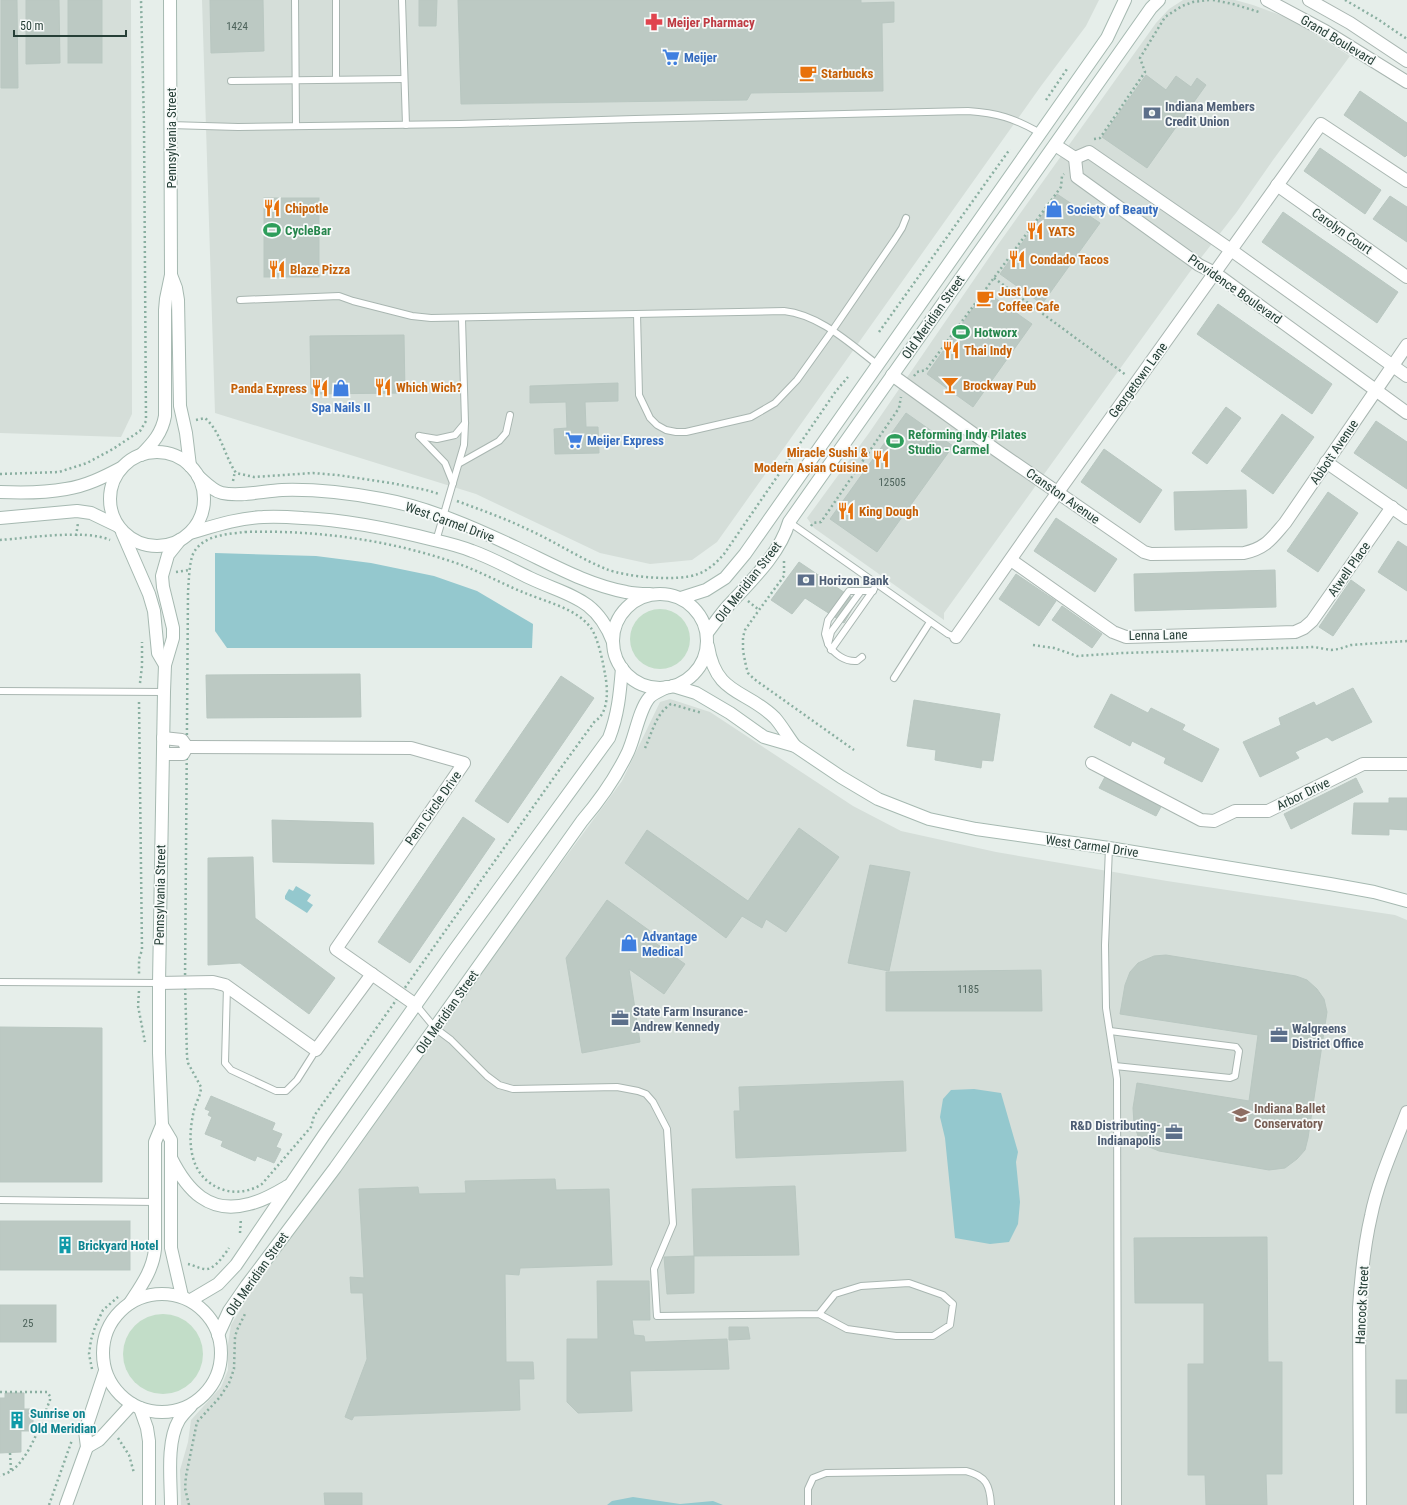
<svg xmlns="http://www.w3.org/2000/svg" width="1407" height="1505" viewBox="0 0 1407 1505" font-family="'Roboto Condensed',sans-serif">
<rect width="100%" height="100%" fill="#e6eeea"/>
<g fill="#d5ded9">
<path d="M0 0H131L132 414 121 437 0 433Z"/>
<path d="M202 0H1099L1086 26 1041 86 717 542 692 560 650 564 600 553 476 494 215 413Z"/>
<path d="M1183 0H1235L1253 5 1291 19 1350 56 1273 160 1236 213 1189 273 944 613V620L814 528 807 518 869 433 997 246 1156 23 1169 9Z"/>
<path d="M670 699 710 712 853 806 901 831 996 852 1167 881 1395 915 1407 920V1505H181L180 1470 188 1442 191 1420 221 1387 228 1370V1344L231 1325 251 1292 536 897 622 781 660 702Z"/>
</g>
<g fill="#c2ddc8">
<circle cx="660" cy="639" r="30"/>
<circle cx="163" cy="1354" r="40"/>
</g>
<g fill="#94c8ce">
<path d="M215 553 316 556 371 563 434 576 477 591 533 624 532 648H227L215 631Z"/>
<path d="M296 886 311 895 307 901 313 905 307 913 285 899V896L289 889 293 891Z"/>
<path d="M974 1089 1001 1093 1018 1152 1016 1162 1020 1202 1018 1224 1009 1242 990 1244 955 1238 945 1138 940 1117 943 1099 951 1090Z"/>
<path d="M633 1497 680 1504 713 1501 723 1505H607L612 1501Z"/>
</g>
<g fill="#bcc9c3" stroke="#b9c7c1">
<path d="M1 0H17L18 88H1Z"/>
<path d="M26 0H59L60 63 26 64Z"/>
<rect x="68" y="0" width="34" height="63"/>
<path d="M210 0H263L264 51 211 53Z"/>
<path d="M419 0H437L436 26H419Z"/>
<path d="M458 0H861V3L894 2V22L882 23 883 91 751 93 747 100 461 104Z"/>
<path d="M1146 75 1166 90 1176 76 1191 87 1197 78 1206 85 1147 168 1102 137Z"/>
<path d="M1360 91 1407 123V155L1405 157 1344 115Z"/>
<path d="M1320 148 1381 190 1365 214 1304 171Z"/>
<path d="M1057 194 1100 223 1042 304 1000 274Z"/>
<path d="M1390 196 1407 207V242L1373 219Z"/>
<rect x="264" y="198" width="55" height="79"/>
<path d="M1283 212 1398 292 1377 323 1262 242Z"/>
<path d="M985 291 1032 324 973 407 927 374Z"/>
<path d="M1218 304 1332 384 1312 414 1197 334Z"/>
<path d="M404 335 405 393 311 394 310 336Z"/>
<path d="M618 383V401L585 402 586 427H598L599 453 555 454 554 429 567 428 566 402 530 403V386Z"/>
<path d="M1226 407 1241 418 1207 464 1192 453Z"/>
<path d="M906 413 953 446 877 552 830 519Z"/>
<path d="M1282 414 1314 437 1273 494 1241 471Z"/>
<path d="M1376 421 1407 442V489L1354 453Z"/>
<path d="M1104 449 1162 490 1140 523 1081 482Z"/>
<path d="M1246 490 1247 528 1175 530 1174 492Z"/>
<path d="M1328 492 1358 513 1318 572 1287 551Z"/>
<path d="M1056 518 1117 559 1095 592 1034 551Z"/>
<path d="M1398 541 1407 547V591L1378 572Z"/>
<path d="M799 562 857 601 844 623 805 598 792 614 771 600Z"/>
<path d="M1275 570 1276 607 1135 611 1134 574Z"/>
<path d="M1016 574 1056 601 1039 626 999 599Z"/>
<path d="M1351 580 1365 590 1333 636 1319 627Z"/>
<path d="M1062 606 1102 634 1092 648 1052 620Z"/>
<path d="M360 674 361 717 207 718 206 675Z"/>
<path d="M561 676 594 698 508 823 475 801Z"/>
<path d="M1353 688 1372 722 1332 741 1327 737 1295 752 1299 758 1260 777 1243 742 1281 725 1279 718 1314 702 1316 706Z"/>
<path d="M1111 694 1148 713 1151 708 1185 725 1182 730 1219 749 1202 782 1164 763 1166 758 1132 741 1130 746 1094 727Z"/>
<path d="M914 700 1000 714 993 761 982 760 981 768 935 760 936 750 907 746Z"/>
<path d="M1106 775 1163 803 1156 816 1099 788Z"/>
<path d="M1356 778 1363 792 1291 829 1284 814Z"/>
<path d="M1389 798H1407V830L1389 829V835L1352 834 1354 803H1389Z"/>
<path d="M463 817 495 839 410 963 378 942Z"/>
<path d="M272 820 373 823 374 864 273 862Z"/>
<path d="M799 828 839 857 786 932 766 919 762 928 742 916 726 938 625 863 647 830 748 901Z"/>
<path d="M253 857 255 918 335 978 309 1014 240 963 208 965V858Z"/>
<path d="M870 865 910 872 889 971 848 963Z"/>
<path d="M607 900 650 931 647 937 685 964 664 994 629 969 640 1042 582 1053 566 958Z"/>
<path d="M1166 955 1296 976 1307 980 1317 989 1324 999 1327 1012 1308 1138 1305 1150 1297 1159 1285 1168 1269 1170 1159 1151 1147 1146 1138 1136 1134 1124 1133 1108 1137 1083 1249 1101 1258 1035 1120 1014 1125 985 1130 972 1138 963 1154 956Z"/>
<path d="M1041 970 1042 1011H886V972Z"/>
<path d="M0 1027 102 1028V1182H0Z"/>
<path d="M903 1081 906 1151 736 1158 734 1111H740L739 1087Z"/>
<path d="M211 1096 275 1123 272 1130 282 1134 276 1147 281 1149 274 1163 257 1156 255 1161 221 1146 223 1141 205 1134 212 1117 208 1115 210 1111 205 1109Z"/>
<path d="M555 1179 556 1190 609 1189 612 1265 520 1268 519 1275 505 1274 506 1362H533L534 1379H519L520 1410 354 1416 352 1420 345 1417 367 1359 363 1293H351L350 1277 364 1278 359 1189 418 1187 419 1194 466 1193 465 1181Z"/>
<path d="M795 1186 799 1255 694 1256 692 1189Z"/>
<rect x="0" y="1221" width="130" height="49"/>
<path d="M1267 1237 1268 1362H1282V1474H1266L1267 1505H1206L1205 1475H1188V1364H1204V1303H1135L1134 1238Z"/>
<path d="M694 1256V1293L667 1294 664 1257Z"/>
<path d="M597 1281H649L650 1320H632L634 1335 644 1336 645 1342 727 1339 729 1369 630 1371 632 1411 578 1413 567 1402V1339H598Z"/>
<rect x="0" y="1305" width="56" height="37"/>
<path d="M729 1327H748L750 1339 729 1340Z"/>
<rect x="1396" y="1380" width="11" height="33"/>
<path d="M5 1393H24V1409H33V1431H21V1452L0 1453V1398H5Z"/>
<path d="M324 1493H362V1505H325Z"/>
</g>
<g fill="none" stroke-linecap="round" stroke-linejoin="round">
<g stroke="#a9b6b1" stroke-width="8">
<g id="lane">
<path d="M295 0 296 126"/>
<path d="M336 0V79"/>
<path d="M402 0 406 125"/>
<path d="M231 81 404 79"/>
<path d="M170 125 238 127 460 124 635 119 968 111C997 113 1014 118 1040 133"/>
<path d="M240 300 339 296 353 301 412 316 431 318 784 311C820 315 849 343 878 365"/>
<path d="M637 314 639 395 650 418 657 425 666 430 676 432H686L751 417 775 403 797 380 832 331 895 239 902 228 906 218"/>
<path d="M419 436 445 463 453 483"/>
<path d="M419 436 437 439 455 435 465 423"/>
<path d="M460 463 499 441 506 433 510 415"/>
<path d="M789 522 948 634 956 637"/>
<path d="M436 541 464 445 465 423 462 319"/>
<path d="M828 644 825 634 828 620 849 591H861"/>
<path d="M831 650 874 589"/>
<path d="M862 657 857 661C845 662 834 654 828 644L831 632 861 591H873"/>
<path d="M894 678 930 622"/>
<path d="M0 691 164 692"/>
<path d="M1109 848 1105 945 1106 1008 1117 1079 1118 1505"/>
<path d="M0 982 159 983"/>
<path d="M227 986 225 1063 231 1070 276 1091H286L297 1080 316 1050"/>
<path d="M416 1005 435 1028 451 1040 487 1076 499 1085 513 1089 617 1087 638 1091 646 1094 653 1102 667 1129 673 1224 654 1269 657 1316 819 1314 847 1329 896 1336H933L950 1325 953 1304 943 1295 909 1283 861 1286 835 1294 819 1314"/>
<path d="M1110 1031 1236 1047 1239 1051 1235 1076 1230 1078 1115 1066"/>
<path d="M0 1200 155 1202"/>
<path d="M808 1505V1489L813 1478 826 1473 966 1471C986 1476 990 1485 991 1505"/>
</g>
</g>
<g stroke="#a9b6b1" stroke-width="14">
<g id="street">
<path d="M1267 0 1325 31 1407 82"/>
<path d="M1309 0 1350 23 1407 61"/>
<path d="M1055 145 1075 158"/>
<path d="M1075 158 1077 177 1199 265 1215 273 1407 413"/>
<path d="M1075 158 1089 152 1231 250 1407 376"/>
<path d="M1277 185 1407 277"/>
<path d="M892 375 996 450 1144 552 1151 554 1244 553C1266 548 1271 539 1285 523L1407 345"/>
<path d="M1326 462 1407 518"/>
<path d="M1011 560 1113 632 1126 637 1295 632 1304 628 1312 621 1392 507"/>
<path d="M956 637 1043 513 1321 124 1407 181"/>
<path d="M163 738 182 740 187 747"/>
<path d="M187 747 411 748 464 763 336 949 416 1005"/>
<path d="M163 754H183L187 747"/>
<path d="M1092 763 1201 820 1214 821 1235 811H1268L1363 764H1407"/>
<path d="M159 983 213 982 225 985 316 1050 372 974"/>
<path d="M1360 1505 1359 1308C1361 1277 1364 1246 1371 1216 1378 1181 1394 1146 1407 1112"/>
</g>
</g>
<g stroke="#a6b9b1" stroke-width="14">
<g id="secondary">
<path d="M171 275 176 288 178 300 180 406 186 433 190 466"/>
<circle cx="157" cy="499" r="47"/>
<path d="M141 455C153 443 162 433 165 416V310L166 299 171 275 170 0"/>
<path d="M198 476C205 482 213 491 222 493 240 497 263 491 282 490 315 489 349 493 381 499 427 507 475 528 517 548 553 565 588 585 626 592 634 594 642 594 650 594"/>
<path d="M0 492C22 493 44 493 66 489 86 486 104 477 121 468"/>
<path d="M0 518 77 511 91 513 118 526"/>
<path d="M122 532 149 594 154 611 158 653 165 665"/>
<path d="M190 533C214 526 238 518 263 517 276 516 290 517 303 518 348 520 391 529 434 540 447 543 460 546 472 551 492 558 511 569 530 578 568 596 596 597 613 642"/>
<circle cx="660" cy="641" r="47"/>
<path d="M681 598 706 590 725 578 745 554 1107 38 1125 0"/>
<path d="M707 633C714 624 720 615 728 606 750 582 780 554 789 522L1151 8 1159 0"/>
<path d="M708 646C716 696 746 689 775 718 782 726 788 737 795 746"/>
<path d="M673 686 696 693 730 713 764 737 795 746 841 777 878 799 929 819 976 829 1109 848 1330 884 1374 892 1407 901"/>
<path d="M162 1125 171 1140V1248L182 1296"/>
<path d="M171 1158C187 1190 209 1215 249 1204 263 1201 276 1193 288 1186"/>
<circle cx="162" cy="1353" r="59"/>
<path d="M191 1300 218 1284 236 1265 324 1135 453 952 609 738C618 715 620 693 622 668"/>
<path d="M130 1303C141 1286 153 1270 155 1249V1142L162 1125 159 1053V983L164 692 165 665 173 638V628L163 587 162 576 168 555 180 540"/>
<path d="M218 1335 229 1311 247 1285 335 1168 582 821C600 800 616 777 628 752 635 737 639 710 649 698 653 693 662 690 667 687"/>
<path d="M140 1408 147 1428 149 1441V1505"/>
<path d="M87 1447 99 1440 132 1404"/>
<path d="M66 1505 87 1447 85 1431 105 1371"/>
<path d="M171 1505C171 1481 166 1442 179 1420 182 1415 187 1410 191 1406"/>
</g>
</g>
<g stroke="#8aafa1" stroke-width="2.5" stroke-dasharray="2 3" stroke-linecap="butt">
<path d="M1213 0 1233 4 1259 12"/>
<path d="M1345 0 1376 18 1407 39"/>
<path d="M1046 100 1067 69"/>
<path d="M1094 139 1100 138 1145 72 1140 58 1165 17 1182 6 1193 2 1209 0"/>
<path d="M994 278 1126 375"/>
<path d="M879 332 1010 149"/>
<path d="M914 376 917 372 926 370 1061 187 1062 176 1064 174"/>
<path d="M196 420 205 418C221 432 224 455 236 473L254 477 313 473 337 475 391 483 426 490 439 494"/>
<path d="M0 474 59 472 87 463 113 449 140 431 146 421 144 125 141 0"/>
<path d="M233 481 235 471"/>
<path d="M457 501C481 510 504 518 527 529 554 541 579 558 606 569 626 577 678 582 698 574 709 570 717 562 724 554L836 391 848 377"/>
<path d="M811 526 813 523 821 522 899 408 901 397"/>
<path d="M245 532C314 530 384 539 450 561 476 569 500 583 525 593 546 602 576 608 591 628 598 638 603 662 605 674 608 689 609 713 595 721L560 769 314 1116 311 1127 262 1184C250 1192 234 1194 221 1189 188 1176 187 1140 194 1110 196 1102 201 1095 201 1087L188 1063 187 1057 185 982 188 591C189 581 189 561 194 552 204 535 228 534 245 532Z"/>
<path d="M76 536 78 523"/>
<path d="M0 540C27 538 87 529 110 540"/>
<path d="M784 561V576L759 610 745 630 743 637V651L746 666 748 673 754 679 854 750"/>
<path d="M176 572 190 570"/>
<path d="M748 601 759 610"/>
<path d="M1033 645 1054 648 1077 656 1123 653 1258 649 1314 647 1331 650 1339 649 1351 645 1407 641"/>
<path d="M140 683 142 666V642"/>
<path d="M139 702 142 950 139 959V974"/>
<path d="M645 748C652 733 656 713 671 704L702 713"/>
<path d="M139 991 138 1006 145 1042"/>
<path d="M240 1233 241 1218"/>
<path d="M188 1264C193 1265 198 1268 204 1269 214 1271 224 1255 229 1248"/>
<path d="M92 1369 89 1354 91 1340 95 1327 103 1310 118 1297"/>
<path d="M0 1392H47L50 1396V1400C42 1420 30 1458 11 1471 8 1473 4 1474 0 1476"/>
<path d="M118 1438 129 1455 134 1473"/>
<path d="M10 1453 11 1470"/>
<path d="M49 1505 72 1440"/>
<path d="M189 1505 185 1488 186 1476 197 1422 220 1397 229 1383 234 1369 235 1337 237 1330 246 1312"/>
</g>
<use href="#lane" stroke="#fff" stroke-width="6"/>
<use href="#street" stroke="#fff" stroke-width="12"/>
<use href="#secondary" stroke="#fff" stroke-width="12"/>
</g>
<defs>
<g id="pharmacy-bare" transform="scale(1.38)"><path d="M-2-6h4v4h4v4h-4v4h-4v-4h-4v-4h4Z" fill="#e0444e" stroke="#f7faf9" stroke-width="2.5" paint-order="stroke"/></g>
<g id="supermarket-bare" transform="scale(1.38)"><path d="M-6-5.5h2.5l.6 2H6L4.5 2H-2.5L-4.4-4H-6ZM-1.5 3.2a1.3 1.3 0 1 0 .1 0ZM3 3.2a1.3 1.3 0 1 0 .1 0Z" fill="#3f7fe0" stroke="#f7faf9" stroke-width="2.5" paint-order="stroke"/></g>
<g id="cafe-bare" transform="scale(1.38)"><path d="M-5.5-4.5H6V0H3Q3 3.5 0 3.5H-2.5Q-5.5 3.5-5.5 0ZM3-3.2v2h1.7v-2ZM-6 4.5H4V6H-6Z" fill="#e8710a" stroke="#f7faf9" stroke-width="2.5" paint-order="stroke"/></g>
<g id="bank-bare" transform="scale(1.38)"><path d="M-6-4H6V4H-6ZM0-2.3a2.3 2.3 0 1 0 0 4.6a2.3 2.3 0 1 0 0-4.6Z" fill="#5c6f8a" stroke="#f7faf9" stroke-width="2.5" paint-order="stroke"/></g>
<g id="restaurant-bare" transform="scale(1.38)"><path d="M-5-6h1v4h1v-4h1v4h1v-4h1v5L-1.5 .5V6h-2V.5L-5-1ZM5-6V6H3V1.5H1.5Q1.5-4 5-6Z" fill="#e8710a" stroke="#f7faf9" stroke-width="2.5" paint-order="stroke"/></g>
<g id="shop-bare" transform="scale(1.38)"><path d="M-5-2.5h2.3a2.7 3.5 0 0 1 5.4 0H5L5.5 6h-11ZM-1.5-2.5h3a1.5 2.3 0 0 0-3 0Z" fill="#3f7fe0" stroke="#f7faf9" stroke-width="2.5" paint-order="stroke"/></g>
<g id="stadium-bare" transform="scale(1.38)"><path d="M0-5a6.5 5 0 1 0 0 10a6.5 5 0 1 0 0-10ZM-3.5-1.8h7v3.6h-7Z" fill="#2e9e5b" stroke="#f7faf9" stroke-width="2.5" paint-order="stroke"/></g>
<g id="bar-bare" transform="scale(1.38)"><path d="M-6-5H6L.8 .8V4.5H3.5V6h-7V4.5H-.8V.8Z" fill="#e8710a" stroke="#f7faf9" stroke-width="2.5" paint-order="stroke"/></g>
<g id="office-bare" transform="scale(1.38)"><path d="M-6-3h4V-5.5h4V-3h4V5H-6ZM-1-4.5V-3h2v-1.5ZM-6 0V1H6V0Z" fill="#5c6f8a" stroke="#f7faf9" stroke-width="2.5" paint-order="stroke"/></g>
<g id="school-bare" transform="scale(1.38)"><path d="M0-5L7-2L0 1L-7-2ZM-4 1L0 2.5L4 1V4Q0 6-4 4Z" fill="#8d6e63" stroke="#f7faf9" stroke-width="2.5" paint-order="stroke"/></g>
<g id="building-bare" transform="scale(1.38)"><path d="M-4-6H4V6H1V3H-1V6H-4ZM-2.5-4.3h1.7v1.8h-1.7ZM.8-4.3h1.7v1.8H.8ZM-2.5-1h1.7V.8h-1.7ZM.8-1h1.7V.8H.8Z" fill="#0f9aa8" stroke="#f7faf9" stroke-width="2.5" paint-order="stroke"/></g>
</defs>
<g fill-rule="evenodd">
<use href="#pharmacy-bare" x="654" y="22"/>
<use href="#supermarket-bare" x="671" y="57"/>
<use href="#cafe-bare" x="808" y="73"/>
<use href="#bank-bare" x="1152" y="113"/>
<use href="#restaurant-bare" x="272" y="208"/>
<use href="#shop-bare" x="1054" y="209"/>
<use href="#stadium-bare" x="272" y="230"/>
<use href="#restaurant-bare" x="1035" y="231"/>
<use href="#restaurant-bare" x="1017" y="259"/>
<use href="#restaurant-bare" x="277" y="269"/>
<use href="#cafe-bare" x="985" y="298"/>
<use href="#stadium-bare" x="961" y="332"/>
<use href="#restaurant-bare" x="951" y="350"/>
<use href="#bar-bare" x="950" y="385"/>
<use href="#restaurant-bare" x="383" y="387"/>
<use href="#restaurant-bare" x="320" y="388"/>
<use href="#shop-bare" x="341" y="388"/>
<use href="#supermarket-bare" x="574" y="440"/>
<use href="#stadium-bare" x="895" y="441"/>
<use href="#restaurant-bare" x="881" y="459"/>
<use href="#restaurant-bare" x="846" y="511"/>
<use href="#bank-bare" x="806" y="580"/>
<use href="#shop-bare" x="629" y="943"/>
<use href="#office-bare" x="620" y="1018"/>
<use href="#office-bare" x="1279" y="1035"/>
<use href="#school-bare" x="1241" y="1115"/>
<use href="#office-bare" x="1174" y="1132"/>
<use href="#building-bare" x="65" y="1245"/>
<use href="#building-bare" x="17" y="1420"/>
</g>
<g text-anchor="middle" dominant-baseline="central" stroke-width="3.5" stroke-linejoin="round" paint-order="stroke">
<g font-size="11" fill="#4c625a">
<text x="237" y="26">1424</text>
<text x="892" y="482">12505</text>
<text x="968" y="989">1185</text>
<text x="28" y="1323">25</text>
</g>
<g font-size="13" font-weight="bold" fill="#be3a42" stroke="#f7faf9" text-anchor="start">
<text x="667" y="22">Meijer Pharmacy</text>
</g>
<g font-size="13" fill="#263f37" stroke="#f7faf9">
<text transform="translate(1338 40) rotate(31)">Grand Boulevard</text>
<text transform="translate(171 138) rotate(-90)">Pennsylvania Street</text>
<text transform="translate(1342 231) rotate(35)">Carolyn Court</text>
<text transform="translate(1235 289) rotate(35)">Providence Boulevard</text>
<text transform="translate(933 317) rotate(-55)">Old Meridian Street</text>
<text transform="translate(1138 380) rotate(-54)">Georgetown Lane</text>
<text transform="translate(1334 452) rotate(-56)">Abbott Avenue</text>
<text transform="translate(1063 496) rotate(35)">Cranston Avenue</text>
<text transform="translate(450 522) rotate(20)">West Carmel Drive</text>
<text transform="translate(1349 569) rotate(-55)">Atwell Place</text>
<text transform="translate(748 582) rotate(-52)">Old Meridian Street</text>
<text transform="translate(1158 635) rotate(-1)">Lenna Lane</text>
<text transform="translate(1303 794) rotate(-26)">Arbor Drive</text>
<text transform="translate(433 808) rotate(-55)">Penn Circle Drive</text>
<text transform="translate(1092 846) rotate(8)">West Carmel Drive</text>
<text transform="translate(160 895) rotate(-89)">Pennsylvania Street</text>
<text transform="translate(447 1012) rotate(-55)">Old Meridian Street</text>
<text transform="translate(257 1274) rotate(-55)">Old Meridian Street</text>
<text transform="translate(1362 1305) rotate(-87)">Hancock Street</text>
</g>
<g font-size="13" font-weight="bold" fill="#366cbe" stroke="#f7faf9" text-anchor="start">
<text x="684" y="57">Meijer</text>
<text x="1067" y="209">Society of Beauty</text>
<text x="341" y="407" text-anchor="middle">Spa Nails II</text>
<text x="587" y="440">Meijer Express</text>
<text x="642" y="936">Advantage<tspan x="642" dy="15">Medical</tspan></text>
</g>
<g font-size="13" font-weight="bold" fill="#c56008" stroke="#f7faf9" text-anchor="start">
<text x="821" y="73">Starbucks</text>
<text x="285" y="208">Chipotle</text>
<text x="1048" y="231">YATS</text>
<text x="1030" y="259">Condado Tacos</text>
<text x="290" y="269">Blaze Pizza</text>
<text x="998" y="291">Just Love<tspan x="998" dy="15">Coffee Cafe</tspan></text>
<text x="964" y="350">Thai Indy</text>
<text x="963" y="385">Brockway Pub</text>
<text x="396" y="387">Which Wich?</text>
<text x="307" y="388" text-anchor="end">Panda Express</text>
<text x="868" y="452" text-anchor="end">Miracle Sushi &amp;<tspan x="868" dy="15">Modern Asian Cuisine</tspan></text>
<text x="859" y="511">King Dough</text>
</g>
<g font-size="13" font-weight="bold" fill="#4e5e75" stroke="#f7faf9" text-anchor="start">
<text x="1165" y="106">Indiana Members<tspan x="1165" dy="15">Credit Union</tspan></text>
<text x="819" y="580">Horizon Bank</text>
<text x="633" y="1011">State Farm Insurance-<tspan x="633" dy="15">Andrew Kennedy</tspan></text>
<text x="1292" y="1028">Walgreens<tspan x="1292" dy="15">District Office</tspan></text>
<text x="1161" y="1125" text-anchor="end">R&amp;D Distributing-<tspan x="1161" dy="15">Indianapolis</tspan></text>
</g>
<g font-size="13" font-weight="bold" fill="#27864d" stroke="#f7faf9" text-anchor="start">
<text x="285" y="230">CycleBar</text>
<text x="974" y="332">Hotworx</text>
<text x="908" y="434">Reforming Indy Pilates<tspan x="908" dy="15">Studio - Carmel</tspan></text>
</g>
<g font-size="13" font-weight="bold" fill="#785e54" stroke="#f7faf9" text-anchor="start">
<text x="1254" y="1108">Indiana Ballet<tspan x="1254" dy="15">Conservatory</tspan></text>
</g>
<g font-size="13" font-weight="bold" fill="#0d838f" stroke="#f7faf9" text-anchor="start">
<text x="78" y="1245">Brickyard Hotel</text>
<text x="30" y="1413">Sunrise on<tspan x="30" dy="15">Old Meridian</tspan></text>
</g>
</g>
<path d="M14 30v6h112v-6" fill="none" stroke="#263f37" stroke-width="2"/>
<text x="20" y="30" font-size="12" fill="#263f37" stroke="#f7faf9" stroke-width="3" paint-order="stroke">50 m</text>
</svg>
